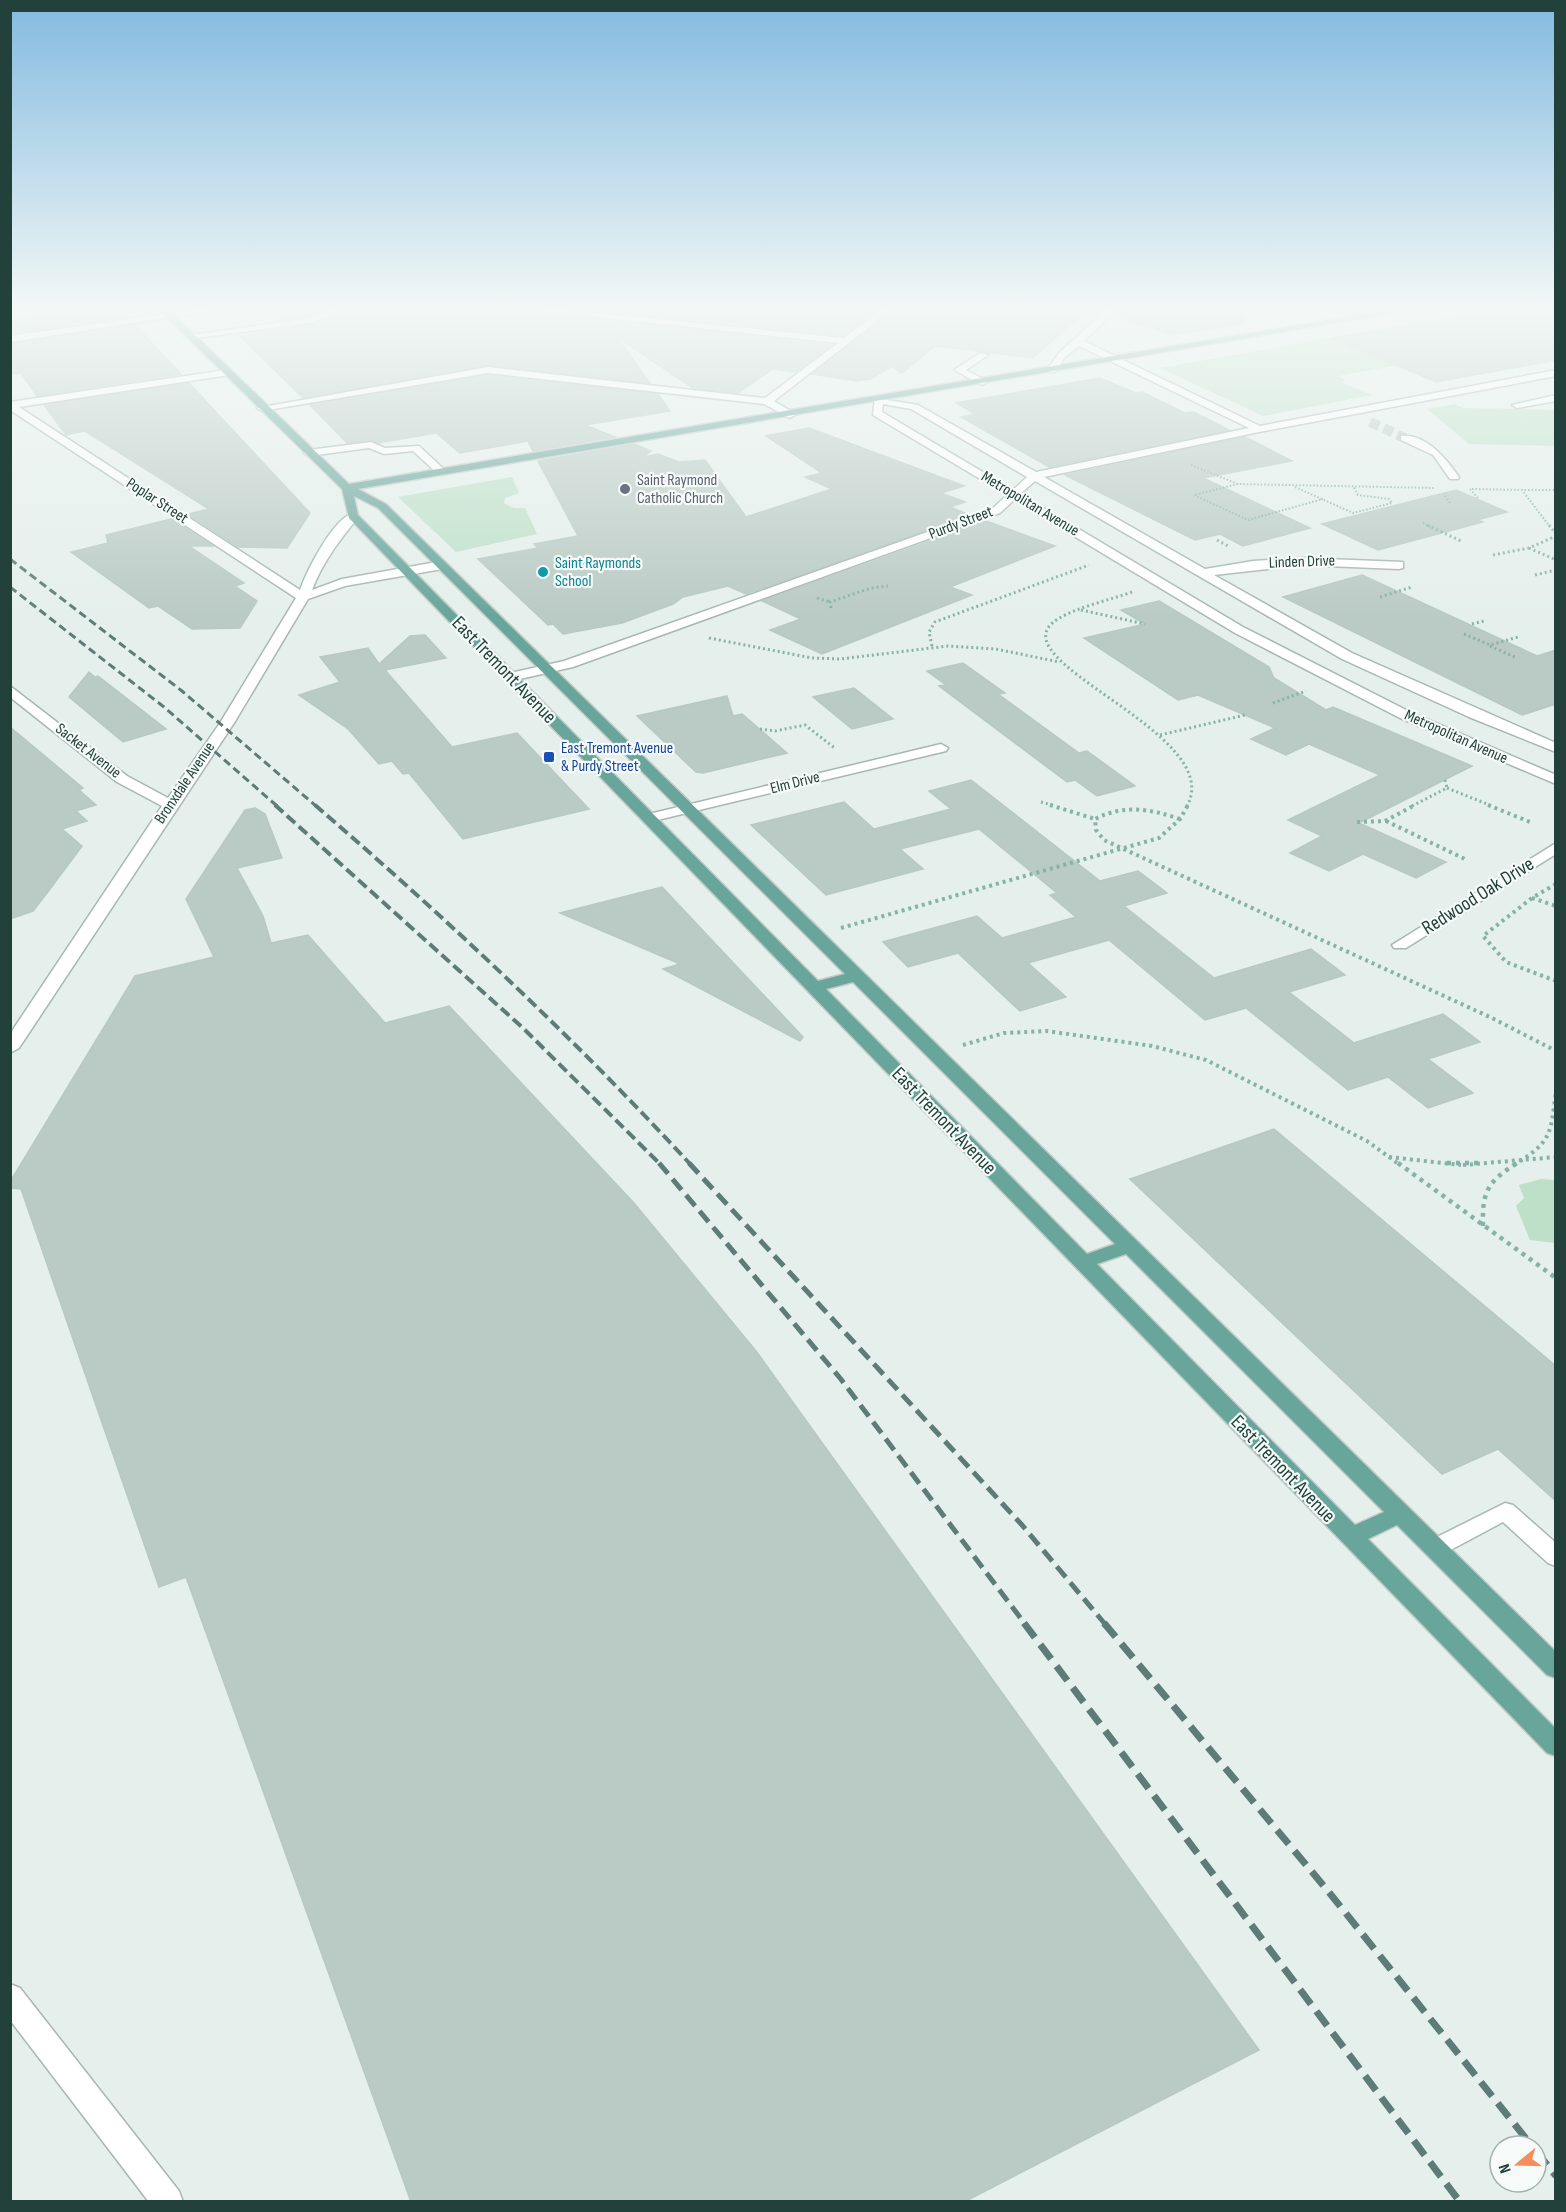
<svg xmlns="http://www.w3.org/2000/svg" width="1566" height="2212" viewBox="0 0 1566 2212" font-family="'Sofia Sans Condensed',sans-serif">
<rect width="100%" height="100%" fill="#e5efeb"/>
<g fill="#bee0c9">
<path d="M1420 322 1488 349 1338 376 1345 380 1341 382 1372 395 1263 416 1160 368Z"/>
<path d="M1455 404 1463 408 1555 410V446L1469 444 1427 409Z"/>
<path d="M512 477 519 493 505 498 504 503 514 508H525L537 534 456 552 398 497Z"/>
<path d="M1541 1179 1555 1180V1243L1530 1240 1516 1206 1524 1198 1519 1185Z"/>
</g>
<g fill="#bacac4" stroke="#b7c9c3" stroke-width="1.5">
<path d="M92 307H118L127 317 10 334V321Z"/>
<path d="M269 307H328L308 316 283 320Z"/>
<path d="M350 307H503L832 345 795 372 773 369 738 393 693 388 618 338 650 383 488 365 303 398 240 336 311 325Z"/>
<path d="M567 307H881L843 336Z"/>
<path d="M897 307H1091L1033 358 935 346 902 373 892 366 871 379 857 381 812 374Z"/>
<path d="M1121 307H1243L1244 323 1171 335 1114 315Z"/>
<path d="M1528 307H1556V360L1436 382 1332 338 1467 315 1474 317Z"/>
<path d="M135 325 181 374 37 396 21 373 10 374V344Z"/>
<path d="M488 375 658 394 670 411 585 425 615 437 533 451 528 441 460 453 436 433 378 443 371 440 347 443 310 405Z"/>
<path d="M1100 378 1136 393 1142 392 1185 413 1194 412 1229 430 1049 467 961 417 975 414 956 403Z"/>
<path d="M189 383 310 513 287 548 238 547 188 514 209 509 85 431 66 435 44 405Z"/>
<path d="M809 428 964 486 941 493 965 502 950 507 970 515 746 594 728 586 683 597 673 604 622 623 563 634 553 624 548 625 478 559 538 548 534 544 578 536 538 461 634 444 651 451 643 457 658 454 679 462 705 460 746 517 832 489 805 477 822 473 766 436Z"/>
<path d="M1245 437 1292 461 1203 478 1310 528 1243 546 1220 534 1195 540 1065 475Z"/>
<path d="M1456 490 1507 512 1477 520 1483 522 1378 550 1322 524Z"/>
<path d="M171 519 213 546H189L244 583 235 586 257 601 240 628 192 629 158 606 149 608 71 552 108 543 106 535Z"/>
<path d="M986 521 1055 546 950 587 972 595 822 654 770 630 801 619 762 601Z"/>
<path d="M1362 575 1537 656 1556 650V704L1522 715 1283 597Z"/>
<path d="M1159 601 1269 667 1274 678 1326 710 1333 707 1472 766 1359 823 1446 862 1416 878 1363 854 1329 871 1290 853 1322 836 1288 820 1380 775 1309 744 1286 755 1251 739 1275 728 1198 695 1178 700 1084 638 1145 624 1121 610Z"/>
<path d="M425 635 446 658 385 670 452 747 517 733 589 809 463 839 409 773 403 774 392 761 379 764 348 729 299 695 340 682 320 657 368 648 379 664 410 636Z"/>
<path d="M963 663 1005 693 998 694 1079 753 1087 751 1135 786 1097 796 1075 780 1067 782 939 686 946 685 927 671Z"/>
<path d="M89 672 95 677 98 676 166 729 123 742 69 697Z"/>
<path d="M854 688 893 719 852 729 813 697Z"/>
<path d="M727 696 733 716 742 714 787 753 703 773 696 772 637 716Z"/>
<path d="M10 727 83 788 79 790 96 805 76 811 87 821 62 829 82 846 47 893 33 911 10 919Z"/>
<path d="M971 780 1100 881 1138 871 1167 893 1124 906 1214 978 1311 949 1345 975 1289 992 1354 1043 1443 1014 1480 1042 1428 1059 1473 1093 1428 1108 1388 1077 1348 1090 1246 1008 1205 1020 1109 940 1028 963 1066 997 1020 1011 958 953 908 967 883 942 977 916 1002 938 1076 917 1050 895 1057 893 979 829 900 849 923 869 826 895 751 825 844 802 874 829 951 809 929 791Z"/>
<path d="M255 808 265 814 282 858 237 868 263 916 271 943 308 935 385 1023 449 1006 634 1203 756 1351 1259 2050 964 2202H411L186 1577 159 1587 21 1189 10 1188V1182L135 976 214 957 186 899 245 810Z"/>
<path d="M662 887 803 1037 800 1041 663 969 680 964 560 913Z"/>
<path d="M1274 1129 1556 1366V1501L1498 1449 1442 1474 1130 1179Z"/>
</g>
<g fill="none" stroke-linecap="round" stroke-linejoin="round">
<path stroke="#beccc8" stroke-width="10" stroke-dasharray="10 5" stroke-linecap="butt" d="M1370 422 1405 438"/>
<g stroke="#a7b7b3" stroke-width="3">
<g id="minor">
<path d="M211 307H237L10 342V336Z"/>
<path d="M335 307H348L311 323 189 339 184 336 309 318Z"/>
<path d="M505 307H540L844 338 885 307H895L774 401 794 413 795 415 790 418 764 404 488 373 262 411 257 408 488 367 765 398 838 343Z"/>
<path d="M1109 307H1119L1084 341 1260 426 1556 370V376L1259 432 1044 477 1205 569 1253 561 1302 558 1403 562V568L1399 569 1302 565 1214 575 1352 653 1556 743V752L1469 717 1342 659 1035 481 1020 494 1243 627 1410 712 1556 775V784L1400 718 1235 633 1014 500 1000 513 573 667 511 681 504 677 506 674 564 661 992 509 1007 495 873 415 875 398 918 405 1036 472 1249 428 1079 346 1065 357 1055 372H1049L1047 370 1059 353ZM883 404 911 409 1027 477 1013 490 882 412Z"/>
<path d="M980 353 988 355 966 370 985 380 987 382 982 385 954 370Z"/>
<path d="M226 370 231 373 229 375 19 407 300 590C307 570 333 519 353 513L359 516C340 540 323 561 312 590L342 579 442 561 448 565 442 569 345 586 308 599 234 723 19 1048 10 1053V1034L162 806 117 782 10 697V686L127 776 168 798 220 723 296 598 10 410V402Z"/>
<path d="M1556 395V401L1517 408 1512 405Z"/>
<path d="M1401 436C1426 433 1447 460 1459 477L1458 479H1450L1433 455 1401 440Z"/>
<path d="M371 442 385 448 419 446 447 472 438 474 413 451 384 454 369 448 309 456 304 453 309 450Z"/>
<path d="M941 744 948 748 946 751 649 822 642 818 649 814Z"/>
<path d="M1556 843V854L1406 948H1394L1392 945Z"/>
<path d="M1505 1503 1513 1505 1556 1543V1566L1548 1563 1503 1522 1443 1554 1435 1557 1427 1554 1423 1548 1427 1542Z"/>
<path d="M10 1984 20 1988 179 2191 183 2202H149L10 2020Z"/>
</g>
</g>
<g stroke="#c1cac8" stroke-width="3">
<path id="major" d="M156 307H166L349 484 1406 307H1429L358 489 386 504 1556 1652V1678L1547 1675 1397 1525 1368 1539 1556 1729V1756L1547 1753 349 518 342 489ZM354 496 378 508 845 974 818 981 358 515ZM853 982 1115 1244 1087 1254 826 989ZM1126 1254 1384 1512 1355 1525 1097 1264Z"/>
</g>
<g stroke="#85b3a8" stroke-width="2" stroke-dasharray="1.5 2" stroke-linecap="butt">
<path d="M1191 465 1238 484 1435 488"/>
<path d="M1238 484 1194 495 1248 520 1323 499"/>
<path d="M1295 487 1353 513 1392 503 1389 499 1358 495 1353 486"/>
<path d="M1470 489 1479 499"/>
<path d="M1472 489 1522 490"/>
<path d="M1445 496 1451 504"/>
<path d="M1423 523 1431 527"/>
<path d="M1550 527 1522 490H1556"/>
</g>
<g stroke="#85b3a8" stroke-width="3" stroke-dasharray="2 3" stroke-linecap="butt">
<path d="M1427 525 1463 542"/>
<path d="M1549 525 1556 534"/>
<path d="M1217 540 1230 547"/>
<path d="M1529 548 1556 560"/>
<path d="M1493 555 1529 548 1556 536"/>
<path d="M1535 575 1556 570"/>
<path d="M1132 592C1110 600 1077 607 1058 619 990 660 1228 732 1187 806"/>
<path d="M1380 597 1412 587"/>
<path d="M817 598 830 602"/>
<path d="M831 608 830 602 871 588 888 586"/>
<path d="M1081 610 1145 624"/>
<path d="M1472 624 1484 621"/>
<path d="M1464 634 1490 645 1518 637"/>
<path d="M709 638 812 658 840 659 948 646 996 649 1059 662"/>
<path d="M932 646 929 632 935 622 1089 565"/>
<path d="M1490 646 1517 658"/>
<path d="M1273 703 1306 691"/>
<path d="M760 729 775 731 805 725 836 749"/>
<path d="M1160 735 1245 715"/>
<path d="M1445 780 1447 788"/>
<path d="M1447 788 1492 806"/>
<path d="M1041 802 1055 806"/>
<path d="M1412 806 1447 788"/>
</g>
<g stroke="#85b3a8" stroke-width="4" stroke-dasharray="3 4" stroke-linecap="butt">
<path d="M1050 805 1095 819"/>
<path d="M1488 805 1530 822"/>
<path d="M1180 819C1150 809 1124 804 1095 819L1096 830 1104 840 1492 1018 1556 1051"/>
<path d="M1386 821 1467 860"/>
<path d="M1357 822 1385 821 1415 805"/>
<path d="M1556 884 1532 898 1483 936 1506 962 1556 981"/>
<path d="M1532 898 1556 906"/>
<path d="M841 928 1159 838 1180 819 1188 805"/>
<path d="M963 1045 1004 1033 1047 1031 1152 1046 1206 1060 1367 1141 1400 1165"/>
<path d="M1389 1157 1461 1165"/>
<path d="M1463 1165 1556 1157"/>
<path d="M1514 1165C1553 1141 1550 1134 1556 1092"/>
</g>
<g stroke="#85b3a8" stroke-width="4.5" stroke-dasharray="4 5" stroke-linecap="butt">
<path d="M1398 1163 1556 1278"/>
<path d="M1447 1163H1481"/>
<path d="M1483 1226C1482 1192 1487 1182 1517 1163"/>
</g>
<use href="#minor" fill="#fff" fill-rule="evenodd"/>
<use href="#major" fill="#68a59a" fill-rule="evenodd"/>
<g stroke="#5e7c77" stroke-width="3" stroke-dasharray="8 4.5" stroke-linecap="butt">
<path d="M10 559 182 691 316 806"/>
<path d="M10 587 164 707 277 806"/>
</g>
<g stroke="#5e7c77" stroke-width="4" stroke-dasharray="11 5" stroke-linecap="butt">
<path d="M275 805 523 1028 661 1165"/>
<path d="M315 805C446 918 573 1037 691 1165"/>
</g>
<g stroke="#5e7c77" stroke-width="5" stroke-dasharray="14 7" stroke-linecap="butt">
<path d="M659 1163 840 1378 1025 1624"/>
<path d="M689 1163 1022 1525 1105 1624"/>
</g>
<g stroke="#5e7c77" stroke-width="7" stroke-dasharray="18 9" stroke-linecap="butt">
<path d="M1024 1623 1460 2202"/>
<path d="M1104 1623 1328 1891 1532 2146"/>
<path d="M1536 2151 1556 2176"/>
</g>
</g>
<linearGradient id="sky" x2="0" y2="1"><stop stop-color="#83bae0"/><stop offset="0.5" stop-color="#f3f8f6"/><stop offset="1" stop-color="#f3f8f6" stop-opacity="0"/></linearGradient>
<rect width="1566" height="617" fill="url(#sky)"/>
<circle fill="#6b7280" stroke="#f6fbf9" stroke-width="2" cx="625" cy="489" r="6"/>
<circle fill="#0f9aa8" stroke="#f6fbf9" stroke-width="2" cx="543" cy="572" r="6"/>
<rect fill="#1a4fb4" stroke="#f6fbf9" stroke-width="2" x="543" y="751" width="12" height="12" rx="3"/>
<g text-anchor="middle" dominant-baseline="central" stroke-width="4.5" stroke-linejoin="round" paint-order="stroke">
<g font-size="16" fill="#5b616d" stroke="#f6fbf9" text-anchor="start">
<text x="637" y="480">Saint Raymond<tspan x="637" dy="18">Catholic Church</tspan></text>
</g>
<g font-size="16" fill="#23413b" stroke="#f6fbf9">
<text transform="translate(157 501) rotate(33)">Poplar Street</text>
<text transform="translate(1030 504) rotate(31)">Metropolitan Avenue</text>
<text transform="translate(961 523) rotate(-21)">Purdy Street</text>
<text transform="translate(1302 562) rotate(-2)">Linden Drive</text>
<text transform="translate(1456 737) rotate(24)">Metropolitan Avenue</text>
<text transform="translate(88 751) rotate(38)">Sacket Avenue</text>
<text transform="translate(185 783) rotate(-56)">Bronxdale Avenue</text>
<text transform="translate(795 783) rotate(-14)">Elm Drive</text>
</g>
<g font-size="16" fill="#0d838f" stroke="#f6fbf9" text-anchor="start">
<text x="555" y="563">Saint Raymonds<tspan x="555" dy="18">School</tspan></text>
</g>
<g font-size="16" fill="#164399" stroke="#f6fbf9" text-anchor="start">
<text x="561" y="748">East Tremont Avenue<tspan x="561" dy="18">&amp; Purdy Street</tspan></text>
</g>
<g font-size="20" fill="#23413b" stroke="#f6fbf9">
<text transform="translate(504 670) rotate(46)">East Tremont Avenue</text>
<text transform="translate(1478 896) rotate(-32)">Redwood Oak Drive</text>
<text transform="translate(944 1121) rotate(46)">East Tremont Avenue</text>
<text transform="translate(1283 1469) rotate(46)">East Tremont Avenue</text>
</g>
</g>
<rect width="1566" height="2212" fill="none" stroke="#23413b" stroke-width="24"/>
<g transform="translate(1518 2164) rotate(251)"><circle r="28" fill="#f6fbf9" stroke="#a2b1ad" stroke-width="1.5"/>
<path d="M0-4.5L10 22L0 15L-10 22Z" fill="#f58d5c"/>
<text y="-9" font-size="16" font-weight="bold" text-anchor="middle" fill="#23413b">N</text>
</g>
</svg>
